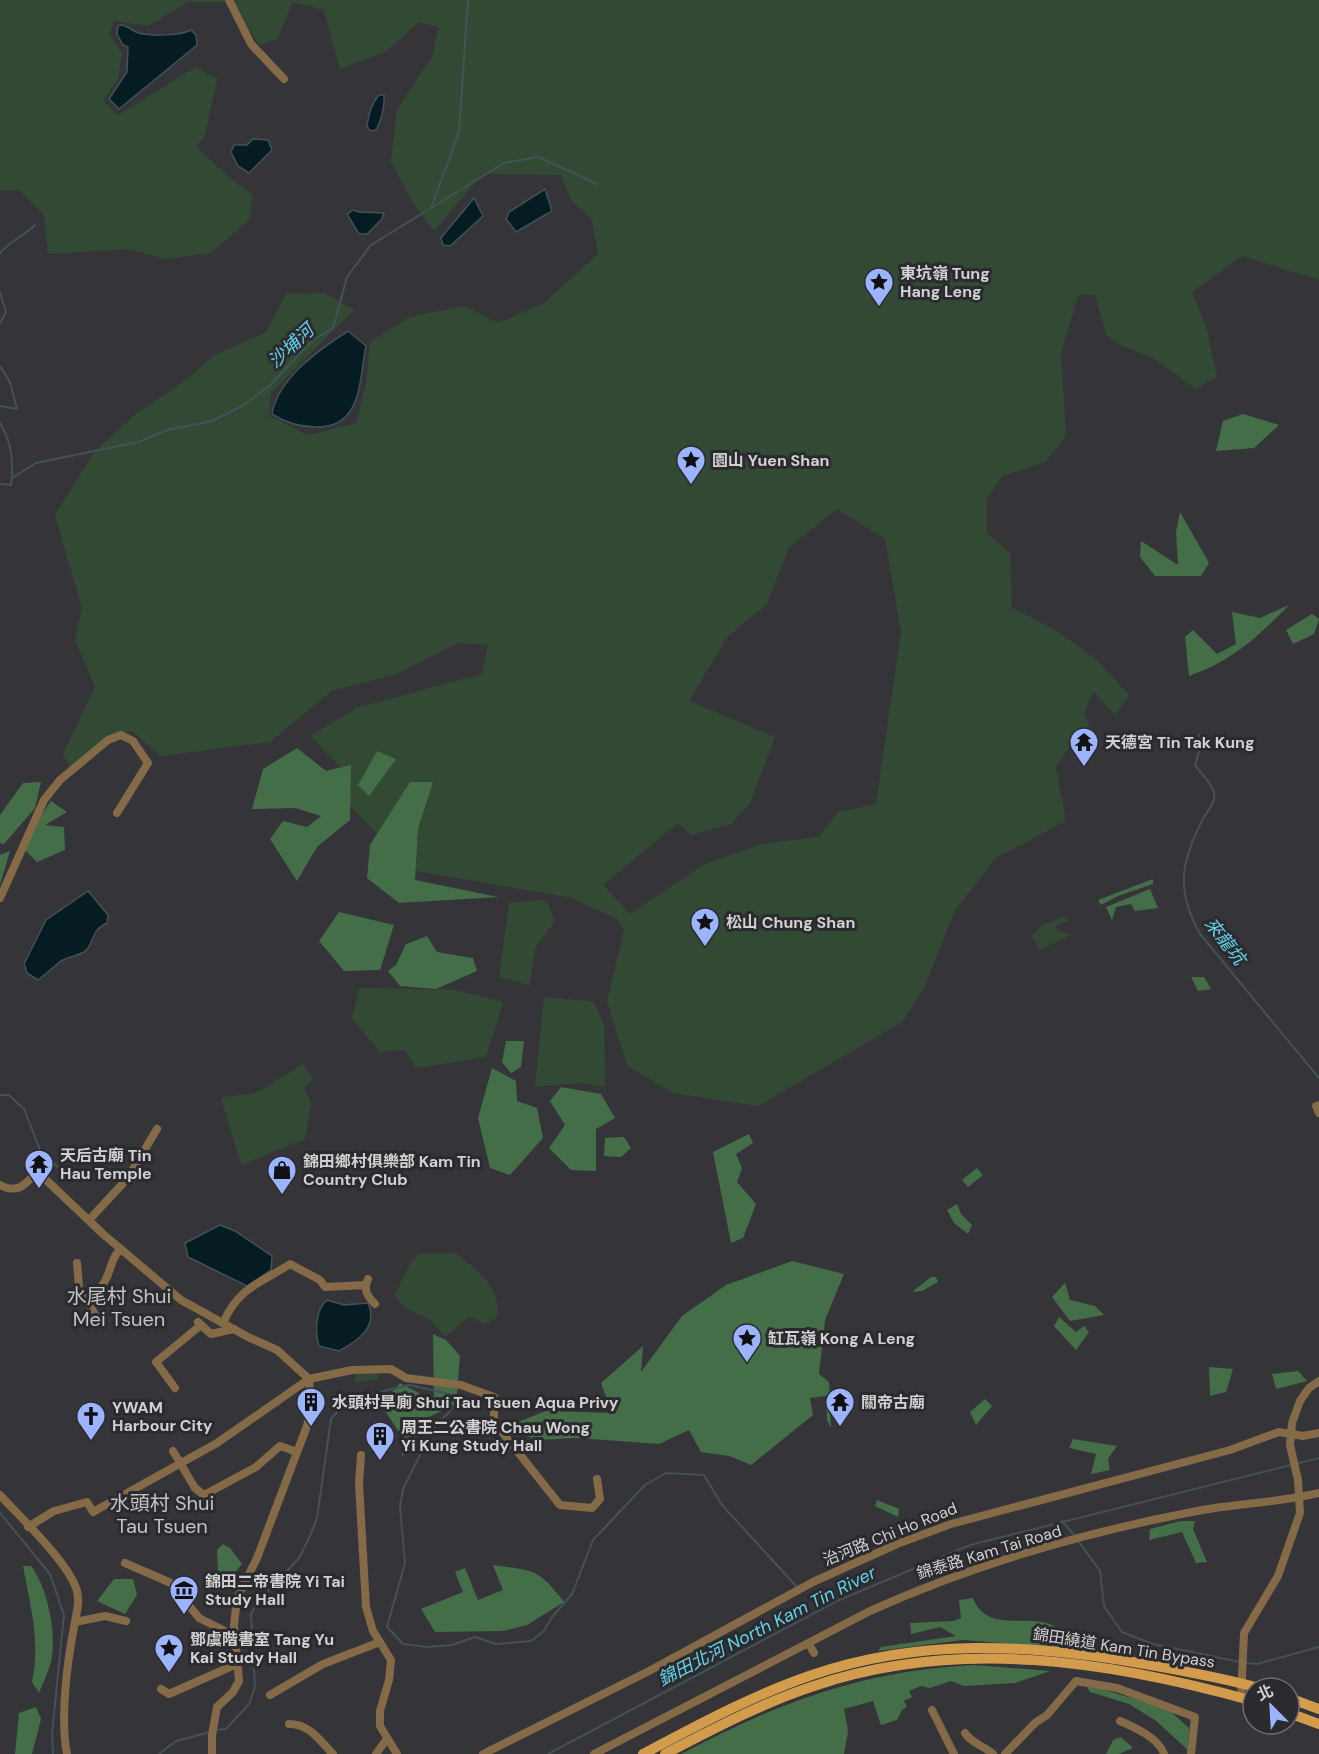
<svg xmlns="http://www.w3.org/2000/svg" width="1319" height="1754" viewBox="0 0 1319 1754" font-family="'DM Sans','Noto Sans TC',sans-serif">
<rect width="100%" height="100%" fill="#353539"/>
<g fill="#324a34" fill-rule="evenodd">
<path d="M0 0H1319V280L1242 256 1192 292 1207 330 1217 377 1196 389 1152 357 1124 347 1106 335 1095 295H1078L1061 354 1066 436 1046 461 1002 477 987 498V533L1010 553 1012 608 1055 630 1097 660 1129 695 1115 715 1093 691 1084 713 1092 733 1074 740 1056 767 1066 821 996 858 956 909 924 988 902 1022 758 1106 672 1093 627 1065 607 1001 624 930 617 919 572 898 412 870 350 806 347 774 311 736 356 708 482 674 488 645 458 643 394 675 331 691 270 742 161 756 132 731 104 738 70 767 63 754 95 687 75 640 82 608 55 515 95 451 136 414 190 377 213 356 266 332 286 294 324 293 354 310 271 393 269 416 308 435 356 423 366 384 370 342 410 317 465 306 498 323 544 303 598 254 592 220 571 200 561 175 482 174 434 231 413 203 391 161 397 110 433 55 438 27 419 22 387 51 340 69 324 10 293 2 277 39 259 45 230 2H188L149 26 114 21 109 34 122 53 118 79 103 100 118 115 196 67 217 79 205 136 196 147 231 179 252 194 250 219 211 253 166 259 127 249 48 254 44 215 19 190H0ZM837 509 885 539 901 632 876 804 838 812 819 837 762 844 705 864 630 914 603 885 678 823 691 835 731 824 750 803 775 737 689 701 727 637 767 604 789 547Z"/>
<path d="M546 900 555 921 535 948 530 985 499 977 509 903Z"/>
<path d="M1065 916 1069 921 1055 926 1059 931 1071 935 1038 951V944L1031 936 1043 925Z"/>
<path d="M360 988 455 990 503 1002 486 1057 416 1068 405 1050 380 1052 352 1018Z"/>
<path d="M544 997 594 1002 604 1024 605 1087 579 1083 535 1087Z"/>
<path d="M303 1064 313 1079 304 1088 311 1103 305 1139 241 1165 221 1099 228 1096 254 1094Z"/>
<path d="M454 1253C477 1268 502 1288 497 1318L485 1324 470 1316 445 1337 431 1320 405 1308 394 1296 412 1261 419 1254Z"/>
<path d="M378 1371V1380L356 1382 355 1373Z"/>
</g>
<g fill="#436e48">
<path d="M1243 414 1279 425 1254 448 1216 451 1223 421Z"/>
<path d="M1180 512 1209 563 1201 576H1155L1140 557 1141 541 1178 565 1176 532Z"/>
<path d="M1289 605C1258 637 1232 661 1189 676L1185 637 1193 630 1217 654 1236 644 1232 612 1260 618Z"/>
<path d="M1312 614 1319 619 1314 634 1293 644 1286 630Z"/>
<path d="M297 748 326 771 351 765 350 820 317 847 297 881 270 839 283 821 307 827 321 816 295 808 252 809 263 769Z"/>
<path d="M377 751 396 759 369 796 358 785Z"/>
<path d="M41 782 35 808 4 844 0 843V815L23 783Z"/>
<path d="M410 782H433L418 829 415 880 498 897 399 903 367 878 370 845Z"/>
<path d="M51 801 67 812 45 825 64 827 65 850 37 862 25 850 42 814Z"/>
<path d="M10 851 0 885V855Z"/>
<path d="M1153 879V884L1118 896 1101 905 1098 900Z"/>
<path d="M1150 889 1158 908 1135 911 1131 904 1116 907 1112 920 1106 907Z"/>
<path d="M339 912 394 925 380 970 344 971 319 941Z"/>
<path d="M427 936 437 952 473 958 477 971 436 989 400 986 388 971 396 965 406 944Z"/>
<path d="M1191 977H1204L1211 989 1198 991Z"/>
<path d="M506 1041H524L521 1067 511 1073 502 1062Z"/>
<path d="M492 1068 516 1081 517 1101 537 1108 543 1138 510 1175 490 1168 478 1118Z"/>
<path d="M561 1087 601 1094 615 1118 596 1129V1171L571 1170 549 1148 565 1125 550 1101Z"/>
<path d="M749 1134 753 1143 736 1154 742 1168 737 1182 756 1204 743 1238 731 1243 713 1152Z"/>
<path d="M624 1137 631 1148 621 1157 604 1156 605 1138Z"/>
<path d="M977 1168 983 1175 968 1187 962 1180Z"/>
<path d="M957 1204 961 1214 972 1225 968 1234 954 1223 947 1210Z"/>
<path d="M792 1261 844 1274 825 1320 819 1374 829 1382 831 1428 827 1420 826 1396 810 1398 813 1415 751 1465 729 1456 701 1452 689 1430 659 1444 578 1438 536 1440 508 1426 546 1411 612 1413 601 1383 643 1346 641 1372 682 1316 726 1285Z"/>
<path d="M931 1277H936L938 1282 922 1291 912 1292Z"/>
<path d="M1065 1283 1070 1300 1095 1306 1104 1315 1070 1321 1052 1297Z"/>
<path d="M1059 1317 1076 1332 1084 1326 1089 1332 1076 1350 1054 1326Z"/>
<path d="M433 1334 446 1340 460 1356 456 1404 429 1417 402 1457 403 1438 381 1405 400 1383 434 1401Z"/>
<path d="M1209 1367 1233 1369 1226 1392 1210 1396Z"/>
<path d="M1298 1371 1307 1381 1276 1389 1272 1374Z"/>
<path d="M985 1399 992 1406 976 1425 970 1412Z"/>
<path d="M1073 1439 1117 1446 1108 1459 1110 1470 1091 1474 1096 1454 1069 1448Z"/>
<path d="M877 1500 899 1509 898 1517 875 1506Z"/>
<path d="M1181 1521H1195L1193 1529 1207 1562 1196 1563 1182 1532 1149 1540 1150 1529Z"/>
<path d="M223 1544 230 1548 242 1564 229 1580 218 1574 217 1550Z"/>
<path d="M493 1565C534 1571 538 1568 564 1602L527 1625 503 1631 435 1632 421 1609 463 1592 455 1572 465 1568 478 1600 503 1590Z"/>
<path d="M23 1566H31C48 1588 57 1634 51 1662 48 1672 43 1683 39 1693L32 1682C41 1643 30 1605 23 1566Z"/>
<path d="M114 1579H133L137 1595 125 1614 97 1601Z"/>
<path d="M973 1598C986 1633 1026 1614 1052 1625 1062 1630 1072 1642 1081 1649L963 1640 878 1651 881 1647 956 1636 940 1627 911 1634 910 1623 953 1621 961 1618 959 1600Z"/>
<path d="M974 1665 1050 1671 1015 1683 964 1686 951 1681 930 1688 921 1686 909 1691 912 1697 904 1701 907 1707 902 1710 897 1720 881 1725 873 1701 844 1709 848 1731 844 1754H681C779 1702 862 1671 974 1665Z"/>
<path d="M1085 1684 1168 1709 1189 1728 1188 1750 1155 1720 1129 1704 1090 1692Z"/>
<path d="M36 1707 41 1719 32 1754H15L19 1713Z"/>
<path d="M1121 1737 1133 1748 1119 1754H1106L1113 1740Z"/>
</g>
<g fill="#051c22" stroke="#425257" stroke-width="1.5">
<path d="M121 25C129 26 132 31 138 33 152 36 179 36 191 30L196 35 197 45 119 109 109 99 127 72 128 47 123 45 117 34 118 26Z"/>
<path d="M379 95H384C385 105 381 121 376 130L370 131 367 126C369 114 371 104 379 95Z"/>
<path d="M253 139 268 140 272 150 249 173 238 166 231 152 234 145H247Z"/>
<path d="M545 189 552 211 516 232 506 219 509 212Z"/>
<path d="M474 198 483 216 450 246 443 245 441 238Z"/>
<path d="M353 210 359 212 384 213 381 220 367 234H359L347 214Z"/>
<path d="M348 331 366 346C359 381 362 428 316 427 299 427 286 423 272 414 278 378 320 349 348 331Z"/>
<path d="M88 891 108 915 107 923C88 932 96 943 84 952 77 956 68 957 61 961 53 967 46 974 38 980L27 973 24 964 46 920Z"/>
<path d="M220 1225 235 1231 272 1256 271 1270 247 1286 188 1257 185 1243Z"/>
<path d="M327 1300 344 1305 368 1303C378 1327 359 1340 339 1351L319 1346C315 1332 315 1310 327 1300Z"/>
</g>
<g fill="none" stroke-linecap="round" stroke-linejoin="round">
<g stroke="#425257" stroke-width="2">
<path d="M431 208 459 132 468 0"/>
<path d="M0 253C11 240 24 236 35 225"/>
<path d="M0 293 6 312 0 323"/>
<path d="M0 366 10 382 17 409 0 406"/>
<path d="M0 423C12 442 14 463 11 485L0 484"/>
<path d="M12 478 36 463 138 442 167 430 212 421 242 406 269 386 313 340 333 328 347 277 371 245 504 163 539 157 597 184"/>
<path d="M1199 735 1201 745 1195 765C1200 773 1212 783 1214 792 1216 801 1209 809 1204 817 1181 861 1175 889 1200 934L1319 1078"/>
<path d="M0 1095H9L24 1109 40 1150 68 1177"/>
<path d="M463 1397 433 1429 403 1489 400 1507 405 1563 387 1627 403 1644 427 1647 452 1645 475 1637 496 1644 531 1641 544 1631 552 1617 572 1594 593 1540 645 1485 666 1473 704 1475 722 1505 797 1587"/>
<path d="M0 1513 50 1574 64 1615 52 1734 53 1754"/>
<path d="M1062 1521 1076 1537"/>
<path d="M1079 1542 1100 1571 1104 1606 1122 1632 1153 1644 1240 1662"/>
<path d="M1246 1663 1257 1664 1319 1647"/>
<path d="M215 1730 226 1729 249 1704 255 1687 251 1615 256 1604 299 1558 310 1536 317 1518 331 1419 347 1400 409 1385 463 1397"/>
<path d="M159 1754 176 1741 210 1732"/>
<path d="M548 1754 837 1601 970 1545 1319 1458"/>
</g>
<g stroke="#846a46" stroke-width="8">
<path d="M229 0 251 44 284 79"/>
<path d="M0 898 44 800 60 780 108 740 121 735 133 741 148 763 117 813"/>
<path d="M1319 1105 1316 1106 1319 1113"/>
<path d="M0 1185C17 1193 23 1187 34 1175L42 1176 103 1234 181 1300 248 1337 277 1350 309 1379 311 1410 307 1426 257 1558 237 1598 234 1625 239 1681 233 1692 217 1707 212 1735V1754"/>
<path d="M89 1220 127 1179 157 1129"/>
<path d="M77 1263 79 1287 97 1318"/>
<path d="M368 1279C363 1289 367 1296 375 1304"/>
<path d="M86 1301C94 1294 102 1289 106 1279 112 1267 111 1258 121 1249"/>
<path d="M198 1322 211 1334 234 1329"/>
<path d="M223 1323C239 1287 259 1284 290 1264L320 1280 325 1287 365 1285"/>
<path d="M175 1388 156 1362 201 1325"/>
<path d="M173 1451 195 1488 204 1495 210 1505"/>
<path d="M361 1455 359 1484 366 1607 373 1631 391 1660 389 1680 380 1711V1726L397 1754"/>
<path d="M0 1495C20 1517 70 1564 77 1591 80 1604 76 1614 74 1627 67 1663 60 1719 67 1754"/>
<path d="M204 1495 256 1467 280 1446 297 1452"/>
<path d="M28 1527 54 1511 87 1502 93 1512 217 1443 309 1379 352 1370 391 1369 406 1378 461 1385 494 1397V1422L560 1505 592 1508 600 1499 597 1479"/>
<path d="M125 1563 171 1583 199 1618 235 1636"/>
<path d="M75 1622 105 1616 126 1621"/>
<path d="M809 1644 814 1653"/>
<path d="M161 1689 169 1694 239 1663"/>
<path d="M270 1695 323 1664 380 1642"/>
<path d="M1241 1698 1244 1633 1278 1576 1300 1513 1298 1480 1290 1445 1292 1423 1300 1401 1309 1388 1319 1381"/>
<path d="M932 1710 954 1754"/>
<path d="M1120 1721C1134 1727 1159 1738 1164 1754"/>
<path d="M289 1724C310 1724 319 1740 333 1754"/>
<path d="M965 1733C972 1744 983 1745 993 1754"/>
<path d="M376 1754 386 1740"/>
<path d="M483 1754 649 1671 813 1582 897 1544 951 1524 1230 1450 1279 1432 1303 1436 1319 1433"/>
<path d="M594 1754 870 1611C972 1565 1087 1532 1197 1511 1238 1503 1279 1503 1319 1493"/>
<path d="M1005 1754 1035 1723 1047 1715 1076 1681 1117 1688 1195 1717 1191 1754"/>
</g>
<g stroke="#d29c4c" stroke-width="10">
<path d="M1289 1698 1319 1709"/>
<path d="M1289 1713 1319 1724"/>
<path d="M643 1754C698 1725 753 1695 812 1675 920 1638 1028 1644 1139 1663 1179 1670 1220 1677 1259 1688"/>
<path d="M665 1754C713 1729 762 1703 814 1686 958 1637 1110 1661 1253 1701"/>
</g>
</g>
<defs>
<g id="sight-pin" transform="scale(1.5)"><path d="M0 17L-7.5 6A9.5 9.5 0 1 1 7.5 6Z" fill="#9cb4fd" stroke="#2b2b2f"/><path d="M0-6L1.8-2.2L6-1.7L2.9 1.2L3.7 5.4L0 3.3L-3.7 5.4L-2.9 1.2L-6-1.7L-1.8-2.2Z" fill="#111"/></g>
<g id="temple-pin" transform="scale(1.5)"><path d="M0 17L-7.5 6A9.5 9.5 0 1 1 7.5 6Z" fill="#9cb4fd" stroke="#2b2b2f"/><path d="M0-6L5-2H3V0L6.5 2.5H4V6H1.5V3h-3V6H-4V2.5H-6.5L-3 0V-2H-5Z" fill="#111"/></g>
<g id="shop-pin" transform="scale(1.5)"><path d="M0 17L-7.5 6A9.5 9.5 0 1 1 7.5 6Z" fill="#9cb4fd" stroke="#2b2b2f"/><path d="M-5-2.5h2.3a2.7 3.5 0 0 1 5.4 0H5L5.5 6h-11ZM-1.5-2.5h3a1.5 2.3 0 0 0-3 0Z" fill="#111"/></g>
<g id="building-pin" transform="scale(1.5)"><path d="M0 17L-7.5 6A9.5 9.5 0 1 1 7.5 6Z" fill="#9cb4fd" stroke="#2b2b2f"/><path d="M-4-6H4V6H1V3H-1V6H-4ZM-2.5-4.3h1.7v1.8h-1.7ZM.8-4.3h1.7v1.8H.8ZM-2.5-1h1.7V.8h-1.7ZM.8-1h1.7V.8H.8Z" fill="#111"/></g>
<g id="church-pin" transform="scale(1.5)"><path d="M0 17L-7.5 6A9.5 9.5 0 1 1 7.5 6Z" fill="#9cb4fd" stroke="#2b2b2f"/><path d="M-1.2-6h2.4v3.5h3.3v2.4h-3.3V6h-2.4V-.1h-3.3v-2.4h3.3Z" fill="#111"/></g>
<g id="museum-pin" transform="scale(1.5)"><path d="M0 17L-7.5 6A9.5 9.5 0 1 1 7.5 6Z" fill="#9cb4fd" stroke="#2b2b2f"/><path d="M0-6L6-3V-2H-6V-3ZM-5-1h2V3h-2ZM-1-1h2V3h-2ZM3-1h2V3H3ZM-6 4H6V6H-6Z" fill="#111"/></g>
</defs>
<g fill-rule="evenodd">
<use href="#sight-pin" x="879" y="282"/>
<use href="#sight-pin" x="691" y="460"/>
<use href="#temple-pin" x="1084" y="742"/>
<use href="#sight-pin" x="705" y="922"/>
<use href="#temple-pin" x="39" y="1164"/>
<use href="#shop-pin" x="282" y="1170"/>
<use href="#sight-pin" x="747" y="1338"/>
<use href="#building-pin" x="311" y="1402"/>
<use href="#temple-pin" x="840" y="1402"/>
<use href="#church-pin" x="91" y="1416"/>
<use href="#building-pin" x="380" y="1436"/>
<use href="#museum-pin" x="184" y="1590"/>
<use href="#sight-pin" x="169" y="1648"/>
</g>
<g text-anchor="middle" dominant-baseline="central" stroke-width="6" stroke-linejoin="round" paint-order="stroke">
<g font-size="16" font-weight="bold" fill="#d1d1d3" stroke="#2b2b2f" text-anchor="start">
<text x="900" y="273">東坑嶺 Tung<tspan x="900" dy="18">Hang Leng</tspan></text>
<text x="712" y="460">園山 Yuen Shan</text>
<text x="1105" y="742">天德宮 Tin Tak Kung</text>
<text x="726" y="922">松山 Chung Shan</text>
<text x="60" y="1155">天后古廟 Tin<tspan x="60" dy="18">Hau Temple</tspan></text>
<text x="303" y="1161">錦田鄉村俱樂部 Kam Tin<tspan x="303" dy="18">Country Club</tspan></text>
<text x="768" y="1338">缸瓦嶺 Kong A Leng</text>
<text x="332" y="1402">水頭村旱廁 Shui Tau Tsuen Aqua Privy</text>
<text x="861" y="1402">關帝古廟</text>
<text x="112" y="1407">YWAM<tspan x="112" dy="18">Harbour City</tspan></text>
<text x="401" y="1427">周王二公書院 Chau Wong<tspan x="401" dy="18">Yi Kung Study Hall</tspan></text>
<text x="205" y="1581">錦田二帝書院 Yi Tai<tspan x="205" dy="18">Study Hall</tspan></text>
<text x="190" y="1639">鄧虞階書室 Tang Yu<tspan x="190" dy="18">Kai Study Hall</tspan></text>
</g>
<g font-size="16" fill="#d1d1d3" stroke="#2b2b2f">
<text transform="translate(890 1534) rotate(-22)">治河路 Chi Ho Road</text>
<text transform="translate(989 1552) rotate(-17)">錦泰路 Kam Tai Road</text>
<text transform="translate(1124 1648) rotate(9)">錦田繞道 Kam Tin Bypass</text>
</g>
<g font-size="18" font-style="italic" fill="#63d2ec" stroke="#2b2b2f">
<text transform="translate(291 346) rotate(-43)">沙埔河</text>
<text transform="translate(1225 941) rotate(52)">來龍坑</text>
<text transform="translate(767 1626) rotate(-27)">錦田北河 North Kam Tin River</text>
</g>
<g font-size="20" fill="#c3c3c8" stroke="#2b2b2f">
<text x="119" y="1296">水尾村 Shui<tspan x="119" dy="23">Mei Tsuen</tspan></text>
<text x="162" y="1503">水頭村 Shui<tspan x="162" dy="23">Tau Tsuen</tspan></text>
</g>
</g>
<g transform="translate(1271 1706) rotate(336)"><circle r="28" fill="#2b2b2f" stroke="#6d6d71" stroke-width="1.5"/>
<path d="M0-4.5L10 22L0 15L-10 22Z" fill="#9cb4fd"/>
<text y="-9" font-size="16" font-weight="bold" text-anchor="middle" fill="#d1d1d3">北</text>
</g>
</svg>
